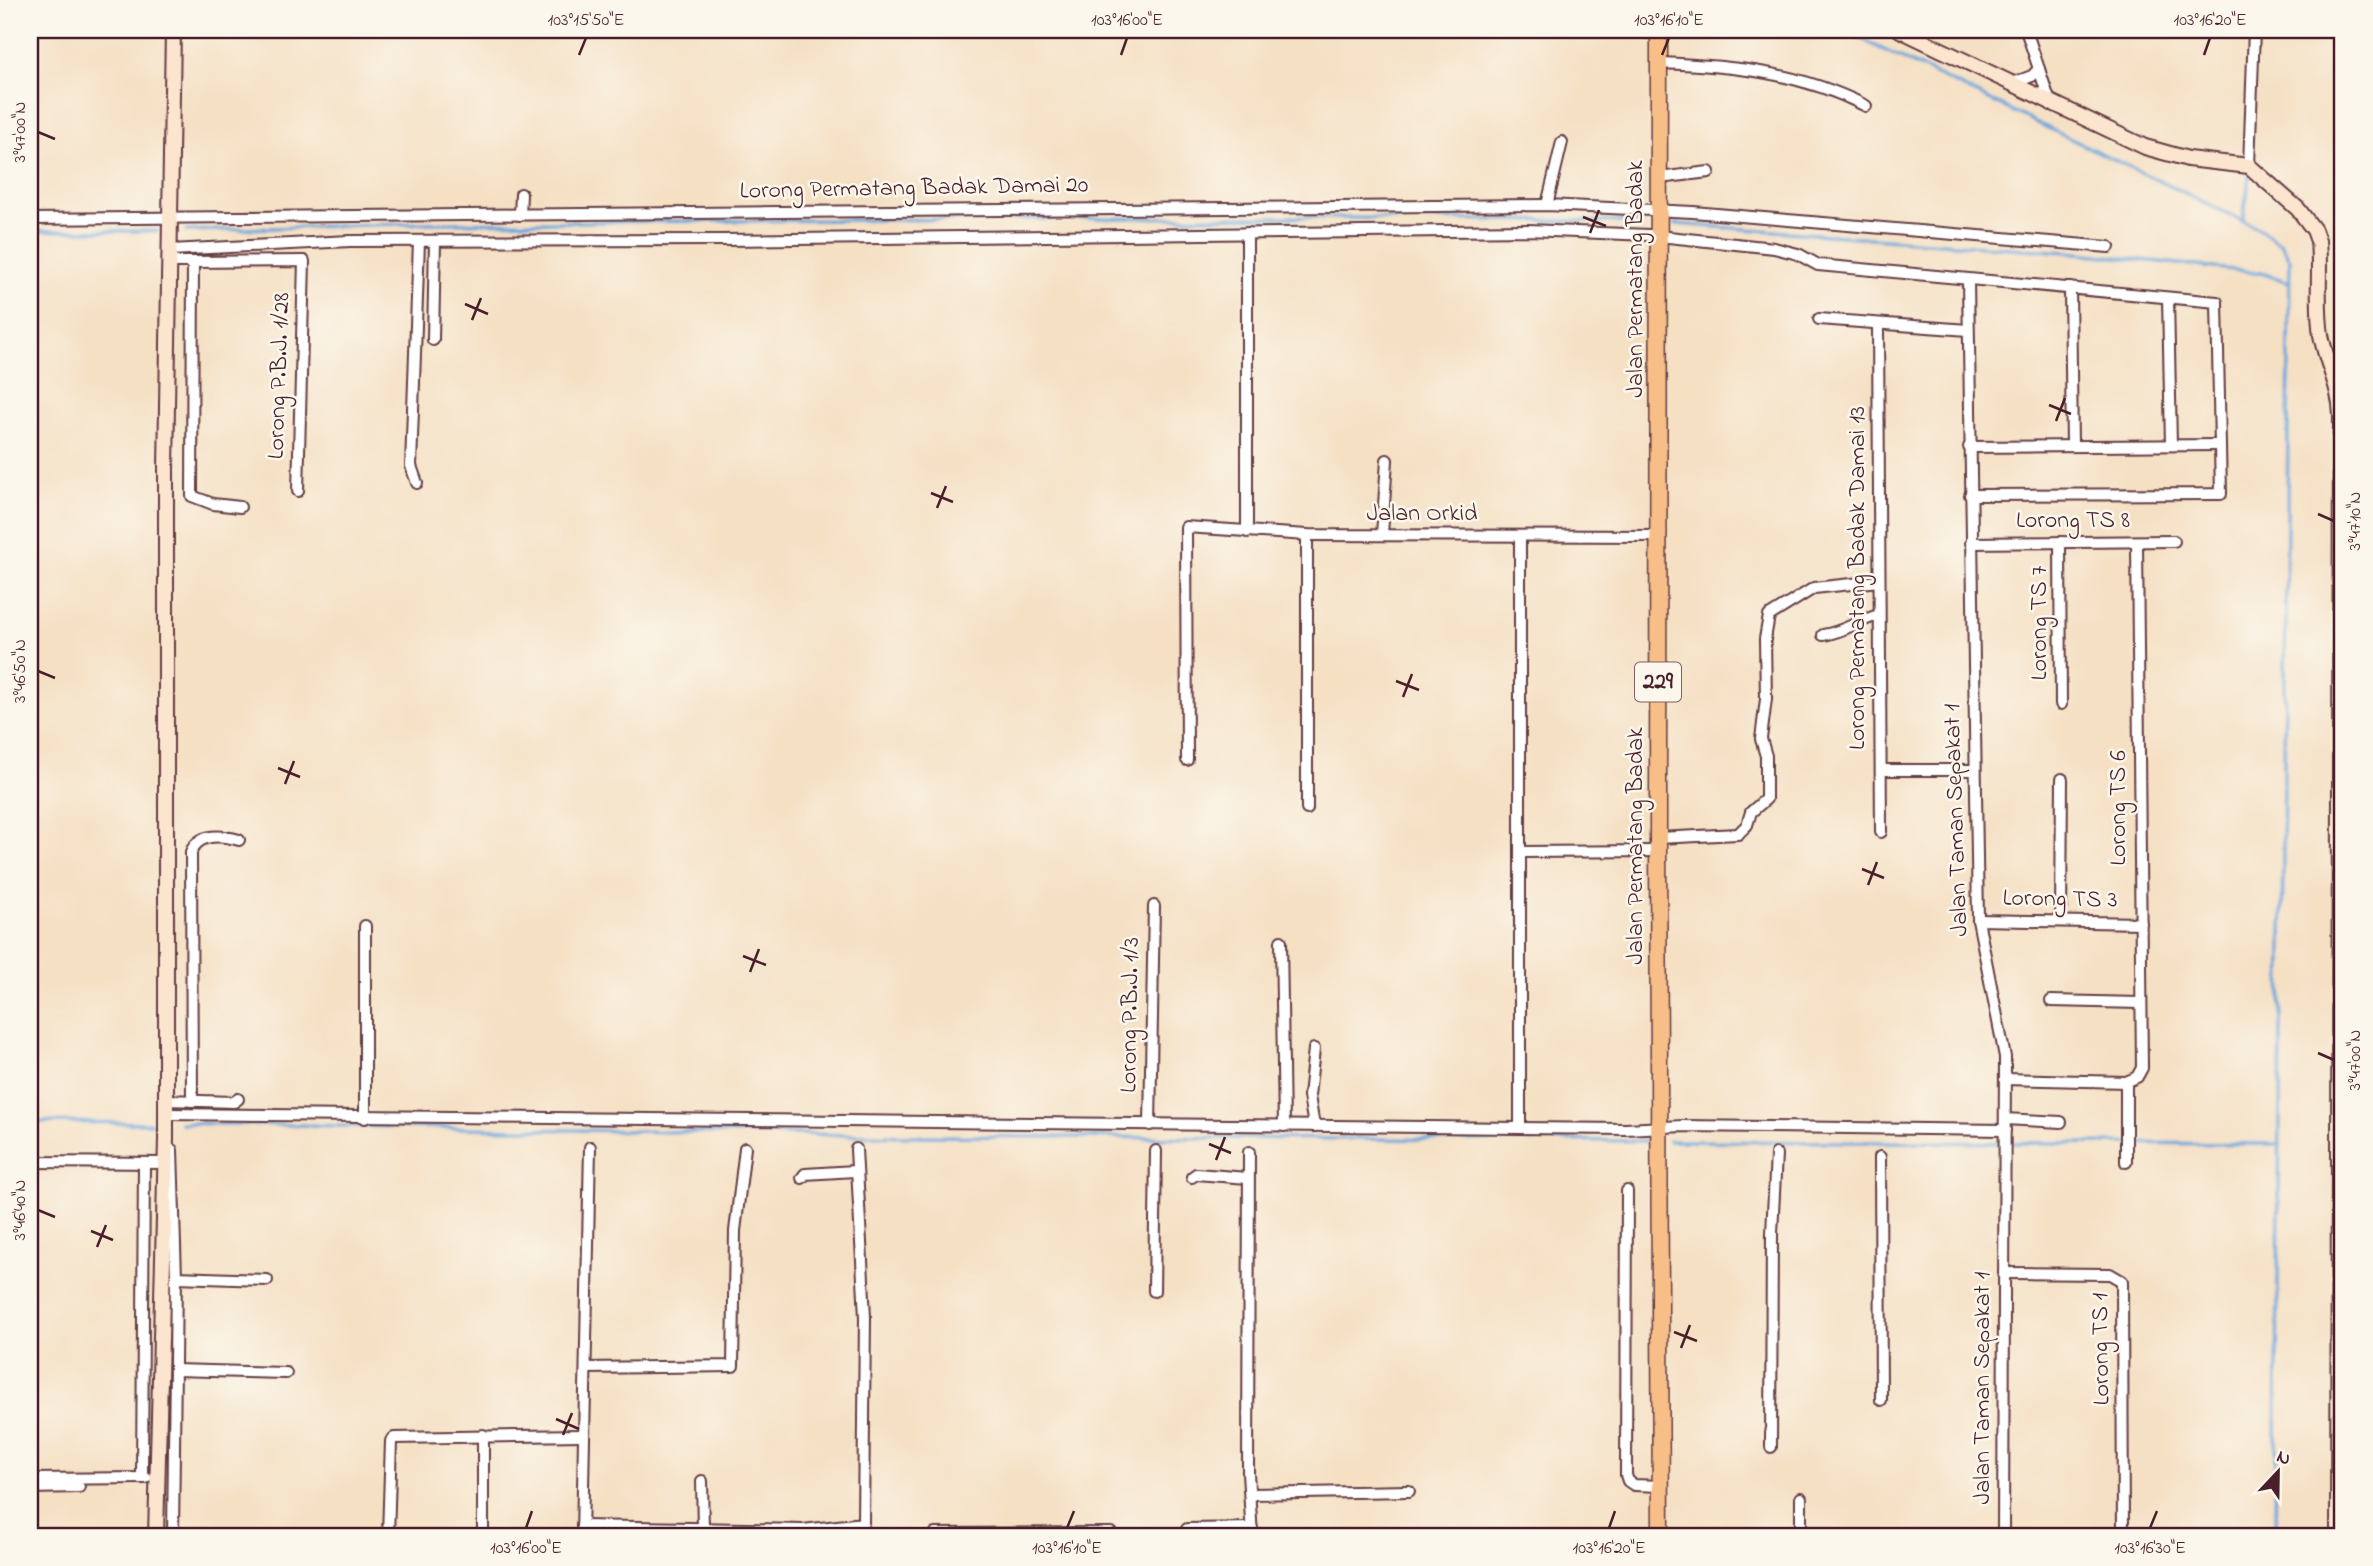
<svg xmlns="http://www.w3.org/2000/svg" width="2373" height="1566" viewBox="0 0 2373 1566" font-family="'Indie Flower',sans-serif">
<rect width="100%" height="100%" fill="#fbf7ec"/>
<filter id="ink" filterUnits="userSpaceOnUse"><feTurbulence type="fractalNoise" baseFrequency=".0143" numOctaves="2"/><feDisplacementMap in="SourceGraphic" scale="14" xChannelSelector="R" yChannelSelector="G"/><feConvolveMatrix kernelMatrix="1 2 1 2 8 2 1 2 1" color-interpolation-filters="sRGB"/></filter>
<filter id="wash" filterUnits="userSpaceOnUse"><feTurbulence type="fractalNoise" baseFrequency=".00686" numOctaves="4" result="noise"/><feDisplacementMap in="SourceGraphic" scale="28" xChannelSelector="R" yChannelSelector="G"/><feGaussianBlur stdDeviation="1.57" result="paint"/><feColorMatrix in="noise" values="0 0 0 0 0 0 0 0 0 0 0 0 0 0 0 0 0 1.4 0 .05"/><feComposite in="paint" operator="in"/></filter>
<g filter="url(#wash)">
<rect width="100%" height="100%" fill="#f5e0c4"/>
<g fill="none" stroke-linecap="round" stroke-linejoin="round">
<g stroke="#6aa4da" stroke-width="3.5">
<path d="M1842 30 2258 228 2282 245 2290 259 2275 1536"/>
<path d="M2243 221 2250 172"/>
<path d="M1675 224 2068 252 2261 273 2289 282"/>
<path d="M30 231H158"/>
<path d="M186 231 427 223 1280 217 1642 222"/>
<path d="M30 1122 159 1123"/>
<path d="M181 1123 915 1136 1649 1141"/>
<path d="M1669 1141 2278 1144"/>
</g>
</g>
</g>
<g filter="url(#ink)">
<g fill="none" stroke-linecap="round" stroke-linejoin="round">
<g stroke="#643c42" stroke-width="14">
<g id="street">
<path d="M1605 30 1659 33"/>
<path d="M2026 30 2051 105"/>
<path d="M1660 63C1734 66 1799 72 1866 106"/>
<path d="M2010 84 2032 76 2039 69"/>
<path d="M2249 166 2254 30"/>
<path d="M1659 178 1709 172"/>
<path d="M1547 205 1562 142"/>
<path d="M520 215 521 194"/>
<path d="M30 219 1547 205 1693 212 2109 247"/>
<path d="M170 250 350 241 722 240 1528 230 1649 235 1774 248 1798 254 1818 265 2217 302 2221 494 1970 495"/>
<path d="M170 262H193L192 496 213 504 240 507"/>
<path d="M193 262 304 261 298 491"/>
<path d="M1968 280 1978 920 2005 1057 2003 1536"/>
<path d="M2070 288 2072 446"/>
<path d="M2168 298 2171 445"/>
<path d="M1819 319 1968 330"/>
<path d="M1878 324 1881 832"/>
<path d="M433 340 435 241"/>
<path d="M1969 447 2220 445"/>
<path d="M417 483 411 466 419 241"/>
<path d="M1247 532V233"/>
<path d="M1382 535 1387 460"/>
<path d="M2060 542 2061 704"/>
<path d="M1971 543 2174 541"/>
<path d="M1823 635C1844 632 1859 620 1879 615"/>
<path d="M1187 760 1186 527 1307 535 1658 536"/>
<path d="M1881 770H1975"/>
<path d="M1307 809V535"/>
<path d="M1658 838 1738 834 1747 825 1751 812 1766 799V756L1761 739 1766 699 1765 639 1769 616 1814 588 1879 581"/>
<path d="M1521 852 1658 851"/>
<path d="M1978 920 2141 923"/>
<path d="M2061 921 2062 779"/>
<path d="M365 926V1118"/>
<path d="M1281 941 1284 1126"/>
<path d="M2051 1001 2141 1003"/>
<path d="M1314 1049 1309 1096 1314 1126"/>
<path d="M2005 1079 2126 1082 2137 1077 2142 1068 2137 542"/>
<path d="M2126 1082V1162"/>
<path d="M166 1100 234 1102 238 1099"/>
<path d="M192 1101 191 852C199 833 221 835 239 840"/>
<path d="M166 1114 1520 1128 1626 1129 1683 1126 2005 1130"/>
<path d="M2005 1119 2061 1122"/>
<path d="M1150 1125 1154 906"/>
<path d="M1520 1128V536"/>
<path d="M172 1150 176 1277 173 1536"/>
<path d="M1249 1152 1248 1473 1252 1536"/>
<path d="M1880 1157 1881 1400"/>
<path d="M30 1162 163 1163"/>
<path d="M1192 1177 1196 1174 1248 1178"/>
<path d="M802 1178 805 1174 855 1171"/>
<path d="M1627 1191 1626 1475 1628 1481 1634 1485 1661 1486"/>
<path d="M2004 1273 2110 1274 2122 1281 2123 1536"/>
<path d="M176 1277 267 1280"/>
<path d="M1154 1291 1156 1151"/>
<path d="M586 1368 733 1366 735 1231 745 1148"/>
<path d="M175 1370 286 1373"/>
<path d="M1771 1447 1772 1233 1776 1154"/>
<path d="M142 1478 144 1164"/>
<path d="M30 1479 146 1478"/>
<path d="M702 1481 703 1528"/>
<path d="M30 1488 79 1487"/>
<path d="M1252 1494 1409 1491"/>
<path d="M582 1526 803 1530 863 1523 865 1317 856 1149"/>
<path d="M1187 1529 1252 1528"/>
<path d="M935 1534 1111 1533 1114 1536"/>
<path d="M388 1536 391 1441 394 1438 582 1435"/>
<path d="M483 1536V1435"/>
<path d="M582 1536 590 1147"/>
<path d="M1801 1536V1498"/>
</g>
</g>
<g stroke="#643c42" stroke-width="18">
<g id="secondary">
<path d="M1900 30 2145 147 2188 159 2249 166 2298 209 2314 230 2318 241C2321 272 2316 303 2321 335 2326 363 2340 386 2341 415L2338 1536"/>
<path d="M156 1536 166 1139V469L173 30"/>
</g>
</g>
<g stroke="#643c42" stroke-width="19">
<path id="primary" d="M1659 30 1658 838 1661 1536"/>
</g>
<use href="#street" stroke="#fff" stroke-width="10"/>
<use href="#secondary" stroke="#fce5cf" stroke-width="14"/>
<use href="#primary" stroke="#f7be88" stroke-width="16"/>
</g>
</g>
<path fill="none" stroke="#4a1f2b" stroke-width="2.5" d="M579 55 586 38M1121 55 1127 38M1662 55 1669 38M2204 55 2210 38M38 132 55 139M1583 217 1606 226M1590 233 1599 210M465 304 488 314M472 320 481 298M2049 405 2071 414M2056 421 2065 398M931 493 953 502M937 508 946 486M2318 514 2334 521M38 671 55 678M1396 681 1419 690M1403 697 1412 674M278 768 300 777M285 784 294 761M1862 869 1884 878M1868 885 1877 862M743 956 766 965M750 972 759 949M2318 1053 2334 1060M1209 1144 1231 1153M1216 1160 1225 1137M38 1210 55 1217M91 1231 113 1240M97 1247 106 1225M1674 1332 1697 1341M1681 1348 1690 1325M556 1419 579 1429M563 1435 572 1413M526 1528 532 1511M1067 1528 1074 1511M1609 1528 1615 1511M2150 1528 2157 1511"/>
<g text-anchor="middle" dominant-baseline="central" stroke-width="5" stroke-linejoin="round" paint-order="stroke">
<rect fill="#fbf7ec" stroke="#7f6065" stroke-width="2" x="1635" y="662.5" width="46" height="39" rx="5"/>
<g font-size="23" font-weight="bold" fill="#4a1f2b">
<text x="1658" y="682">229</text>
</g>
<g font-size="24" fill="#4a1f2b" stroke="#fbf7ec">
<text transform="translate(914 189) rotate(-1)">Lorong Permatang Badak Damai 20</text>
<text transform="translate(1636 279) rotate(-90)">Jalan Permatang Badak</text>
<text transform="translate(280 376) rotate(-88)">Lorong P.B.J. 1/28</text>
<text x="1422" y="514">Jalan Orkid</text>
<text x="2073" y="521">Lorong TS 8</text>
<text transform="translate(1858 578) rotate(-90)">Lorong Permatang Badak Damai 13</text>
<text transform="translate(2040 623) rotate(-90)">Lorong TS 7</text>
<text transform="translate(2119 808) rotate(-90)">Lorong TS 6</text>
<text transform="translate(1957 820) rotate(-92)">Jalan Taman Sepakat 1</text>
<text transform="translate(1636 846) rotate(-90)">Jalan Permatang Badak</text>
<text transform="translate(2060 900) rotate(1)">Lorong TS 3</text>
<text transform="translate(1131 1015) rotate(-89)">Lorong P.B.J. 1/3</text>
<text transform="translate(2102 1349) rotate(-91)">Lorong TS 1</text>
<text transform="translate(1983 1388) rotate(-90)">Jalan Taman Sepakat 1</text>
</g>
</g>
<rect width="2373" height="1566" fill="none" stroke="#fbf7ec" stroke-width="77"/>
<g transform="translate(2278 1472) rotate(22)" stroke="#fbf7ec" stroke-width="5" paint-order="stroke">
<path d="M0-5L12 26L0 18L-12 26Z" fill="#4a1f2b"/>
<text y="-10" font-size="19" font-weight="bold" text-anchor="middle" fill="#4a1f2b">N</text>
</g>
<rect x="38" y="38" width="2296" height="1490" fill="none" stroke="#4a1f2b" stroke-width="2.5"/>
<g font-size="18" text-anchor="middle" fill="#4a1f2b">
<text x="586" y="25">103°15'50"E</text>
<text x="1127" y="25">103°16'00"E</text>
<text x="1669" y="25">103°16'10"E</text>
<text x="2210" y="25">103°16'20"E</text>
<text transform="translate(19 132) rotate(-90)" y="6">3°47'00"N</text>
<text transform="translate(2354 521) rotate(-90)" y="6">3°47'10"N</text>
<text transform="translate(19 671) rotate(-90)" y="6">3°46'50"N</text>
<text transform="translate(2354 1060) rotate(-90)" y="6">3°47'00"N</text>
<text transform="translate(19 1210) rotate(-90)" y="6">3°46'40"N</text>
<text x="526" y="1553">103°16'00"E</text>
<text x="1067" y="1553">103°16'10"E</text>
<text x="1609" y="1553">103°16'20"E</text>
<text x="2150" y="1553">103°16'30"E</text>
</g>
</svg>
